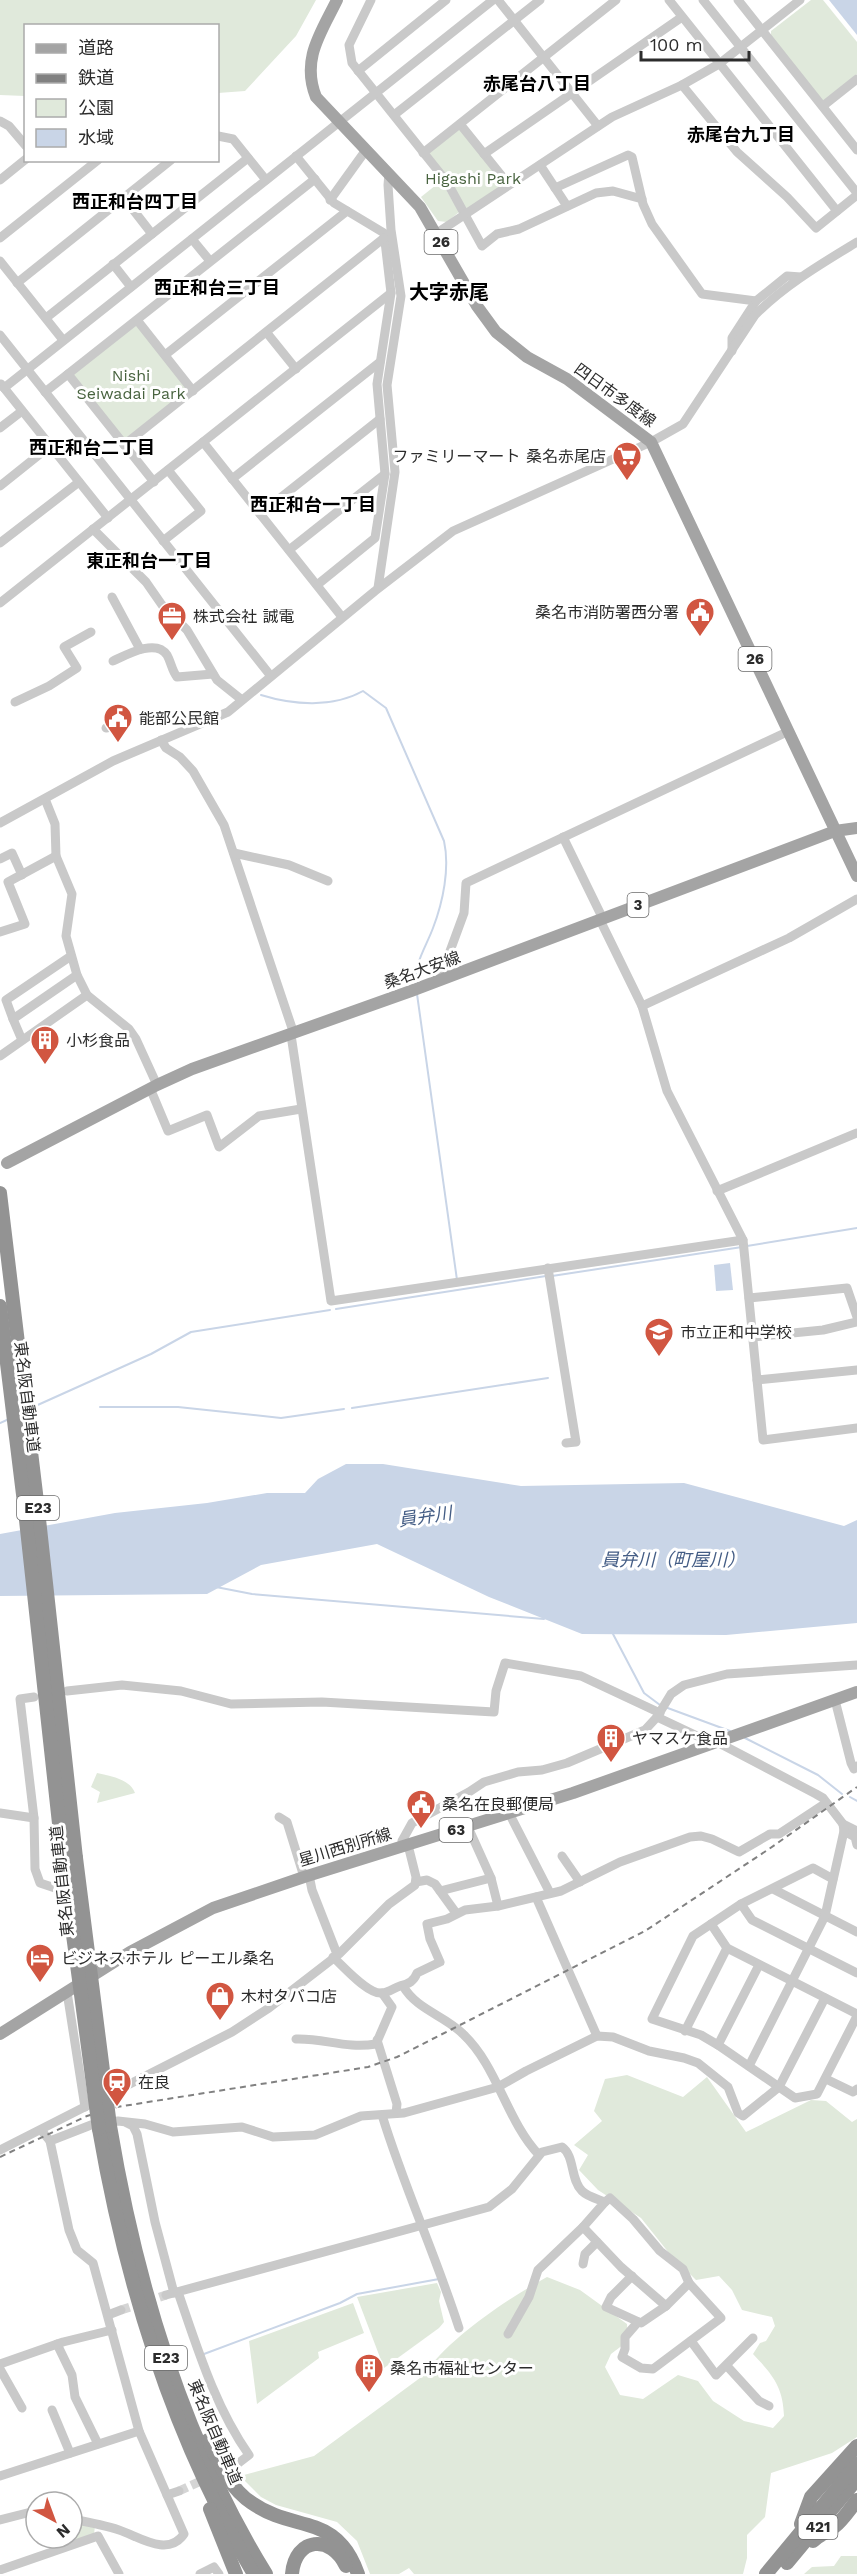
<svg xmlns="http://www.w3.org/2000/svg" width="857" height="2574" viewBox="0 0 857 2574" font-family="'Work Sans','Noto Sans JP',sans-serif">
<rect width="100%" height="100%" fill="#fff"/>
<g fill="#e0e9db">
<path d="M0 0H316L296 36 245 91 218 93V26H26L25 96 0 95Z"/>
<path d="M811 0H823L857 42V74L825 100H821L771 36V31Z"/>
<path d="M458 130H462L503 182 502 186 468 209 465 208 429 156 430 152Z"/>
<path d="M441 181 459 212 447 222 438 221 421 197Z"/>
<path d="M134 325H137L188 389 126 441 73 376 74 373Z"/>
<path d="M97 1773C110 1776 130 1779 135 1793L97 1803 100 1792 91 1787Z"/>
<path d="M627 2075 683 2097 707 2077 746 2132 811 2100 826 2101 852 2122 857 2119V2437L832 2453 771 2473 765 2517 747 2535V2558L743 2574H414L409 2568 399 2574H370L357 2541 337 2522 276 2505 261 2497 240 2476 314 2456 424 2375C448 2338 509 2298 547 2277L580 2290 627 2324 628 2341 611 2354 605 2367 620 2395 643 2399 678 2375 698 2381 713 2401 744 2421 773 2428 784 2416C783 2387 773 2375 753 2354L760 2343 766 2341 775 2326 772 2317 742 2310 732 2290 719 2276 696 2280 669 2253 641 2218 598 2190 579 2170 588 2155 574 2145 602 2121 594 2111 605 2079Z"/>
<path d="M437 2283 441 2292 439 2301 444 2322 439 2328 384 2368 357 2297Z"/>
<path d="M353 2303 364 2333 318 2352 319 2358 257 2404 249 2341Z"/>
<path d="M72 2522 95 2526 94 2534 50 2550 45 2538H72Z"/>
<path d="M841 2556H857V2574H804L812 2567 834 2566Z"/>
</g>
<g fill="#c9d5e7">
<path d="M829 0H857V35Z"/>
<path d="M730 1263 733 1290 716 1291 714 1265Z"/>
<path d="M346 1464H383L521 1486 684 1483 844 1526 857 1520V1623L726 1635 582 1634 489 1597 377 1544 261 1565 207 1594 0 1596V1534L115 1513 207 1503 267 1493H305L318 1479Z"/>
</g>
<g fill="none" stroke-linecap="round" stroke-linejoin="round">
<g stroke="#c9d5e7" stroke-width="2">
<path d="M261 695C293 705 333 708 363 691L386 708 444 841C450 868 443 902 433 928 426 947 413 965 416 986"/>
<path d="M417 994 457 1280"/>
<path d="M747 1246 857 1228"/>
<path d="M552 1276 742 1247"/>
<path d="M336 1309 546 1276"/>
<path d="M100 1407H178L281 1418 344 1409"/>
<path d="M31 1408 151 1354 191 1332 330 1310"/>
<path d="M352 1408 548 1378"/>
<path d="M0 1423 9 1419"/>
<path d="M216 1587 252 1594 544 1619"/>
<path d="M613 1634 644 1693 660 1705"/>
<path d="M665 1707 730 1731"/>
<path d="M745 1738 818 1775 842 1794"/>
<path d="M850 1797 857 1801"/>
<path d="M204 2354 340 2303 357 2294 439 2279"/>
</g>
<g stroke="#d5d5d5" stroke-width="9" stroke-dasharray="9 4.5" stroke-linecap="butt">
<path d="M121 2310 166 2295"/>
<path d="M179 2491 236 2465"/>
</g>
<g stroke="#c9c9c9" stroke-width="9">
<path d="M371 0 349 45 352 63 447 182 482 246 497 234 519 229 596 193 613 191 642 199"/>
<path d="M498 0 598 126"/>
<path d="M669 0 837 211"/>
<path d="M703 0 857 193"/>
<path d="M738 0 857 150"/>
<path d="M358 71 446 0"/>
<path d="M682 85 737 152 787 197 816 228 857 195"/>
<path d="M823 106 857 79"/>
<path d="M394 115 540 0"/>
<path d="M0 121 9 126 26 146"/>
<path d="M460 124 509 185"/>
<path d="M218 136 233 139 266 180"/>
<path d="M423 153 616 0"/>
<path d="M484 154 682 17"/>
<path d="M296 156 334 203 384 233 391 293 377 384 385 474 375 538 317 585"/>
<path d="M540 165 567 206"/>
<path d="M0 180 26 159"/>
<path d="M555 188 628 155 632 157 643 204 652 224 702 294 756 301 732 338V351"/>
<path d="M124 198 152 234"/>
<path d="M330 200 366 150"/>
<path d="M437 233 612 117 682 85 719 64 800 0"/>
<path d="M0 238 98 160"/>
<path d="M192 239 210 261"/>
<path d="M0 261 63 340"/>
<path d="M113 264 131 287"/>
<path d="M17 283 171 160"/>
<path d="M756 301 787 276 801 277"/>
<path d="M46 318 248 158"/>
<path d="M137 320 193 391"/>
<path d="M267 333 296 369"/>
<path d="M0 335 270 675"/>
<path d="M165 355 347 211"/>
<path d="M1 384 108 518"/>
<path d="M4 388 493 0"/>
<path d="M45 392 68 374"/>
<path d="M0 428 22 411"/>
<path d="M203 442 342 617"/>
<path d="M124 445 384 238"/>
<path d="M232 479 380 362"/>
<path d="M154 482 68 374 315 179"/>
<path d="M0 486 50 446"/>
<path d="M260 514 380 419"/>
<path d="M93 529 146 582 162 605 187 630 217 680 242 700"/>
<path d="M163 541 201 511 168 470"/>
<path d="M0 543 79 482"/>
<path d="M289 550 385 474"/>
<path d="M378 588 395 472 387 385 401 296 391 230 388 185 389 173"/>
<path d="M112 597 140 649"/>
<path d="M0 603 391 293"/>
<path d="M113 661C126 655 156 638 167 655 171 662 172 671 177 677L213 674"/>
<path d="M15 702 49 686 77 668 64 647 91 632"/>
<path d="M106 728 125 724"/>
<path d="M161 740 166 748 180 757 193 771 224 825 294 1034"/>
<path d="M45 799 55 824 56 856 72 894 66 936 77 975 87 995 129 1029 136 1039 157 1085"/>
<path d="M0 823 113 761 228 712 375 591 453 531 651 442 683 424 755 315C785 285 821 264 857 242"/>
<path d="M563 837 603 919"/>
<path d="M234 853 289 865 328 881"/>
<path d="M0 859 12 853 22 875"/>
<path d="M600 920 642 1006 667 1091 743 1240 763 1440 857 1428"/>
<path d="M0 932 25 924 8 882 56 856"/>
<path d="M439 981 464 913 466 883 789 731"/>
<path d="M642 1006 789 938 857 899"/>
<path d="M13 1019 6 1000 71 956"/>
<path d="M291 1035 331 1301 743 1240"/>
<path d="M22 1040 13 1019 77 975"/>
<path d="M0 1056 87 995"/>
<path d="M150 1088 168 1131 207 1115 219 1147 259 1116 301 1109"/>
<path d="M717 1191 857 1133"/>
<path d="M548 1268 576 1442 566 1443"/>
<path d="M749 1298 847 1288 857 1317"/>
<path d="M753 1337 823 1330 857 1322"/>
<path d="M757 1380 857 1370"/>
<path d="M67 1691 122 1685 181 1691 231 1704 322 1702 494 1712 496 1691 505 1663 581 1676 660 1713"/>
<path d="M34 1697 20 1699 34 1818 35 1869 40 1883 55 1888"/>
<path d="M835 1700 851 1763 854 1769 857 1766"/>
<path d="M657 1717 712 1743"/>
<path d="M717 1742 816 1794 823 1798 843 1824 857 1831"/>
<path d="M0 1813 34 1818"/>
<path d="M509 1813 550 1893"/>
<path d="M279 1817 287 1822 304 1877"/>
<path d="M468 1827 491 1878 498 1906"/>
<path d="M844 1831 855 1837 857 1845"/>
<path d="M402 1847V1841L412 1823 469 1792 484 1782 518 1772 542 1770 567 1763 645 1730 657 1717 671 1694 684 1685 727 1674 857 1665"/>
<path d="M562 1856 580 1882"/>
<path d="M309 1875 312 1890 337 1954"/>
<path d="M833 1879 813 1868 741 1904 693 1936 652 2019 701 2035 718 2045 795 2098 817 2094 857 2016"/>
<path d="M416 1882 427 1880 435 1884 456 1913"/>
<path d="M773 1889 857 1932"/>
<path d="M440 1891 491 1878"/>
<path d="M536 1897 597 2036"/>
<path d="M741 1904 752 1920 857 1973"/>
<path d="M711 1924 727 1948 857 2014"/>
<path d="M333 1957C343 1966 368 1995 382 1993 388 1993 394 1988 400 1986 409 1984 414 1981 417 1973L440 1962 430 1939 427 1924 447 1919 465 1910 498 1906 561 1891 620 1862 690 1837 701 1836 712 1839 739 1852 770 1834H779L826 1803"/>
<path d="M403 1986C417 2010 444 2015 463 2034 498 2067 506 2120 539 2155"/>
<path d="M67 1992 85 2107"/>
<path d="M685 2031 727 1948"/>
<path d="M296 2039C324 2038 346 2049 376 2044L392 2007 382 1993"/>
<path d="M377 2040 397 2104 396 2113"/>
<path d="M718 2045 759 1965"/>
<path d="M749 2066 825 1916 844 1831 843 1824"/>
<path d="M826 2079 853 2092 857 2089"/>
<path d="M382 2115C404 2187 436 2256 459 2328"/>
<path d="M127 2123 133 2126 137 2134 155 2222 174 2293"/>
<path d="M41 2130 50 2141 69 2230 77 2250 93 2263 139 2431 184 2534C168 2558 138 2536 119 2530 104 2525 88 2522 72 2519"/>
<path d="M50 2141 91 2125 118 2121 145 2124 173 2132 242 2127 273 2137 315 2135 361 2116 404 2113 498 2087 526 2071 597 2036 613 2037 649 2051 684 2058 698 2063 728 2087 738 2113 743 2116 779 2087 825 1998"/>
<path d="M0 2150 232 2032 269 2008 339 1954 389 1904 415 1885 416 1877 408 1845"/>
<path d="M605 2202 610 2198 633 2219 660 2251 683 2269 689 2283"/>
<path d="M583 2227 621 2267 666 2306 689 2283 721 2318 653 2369 641 2368 622 2357 625 2349V2337L638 2322"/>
<path d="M583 2264 585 2254 597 2242"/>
<path d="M632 2276 611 2297 606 2307 641 2323 666 2306"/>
<path d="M178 2292C197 2347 215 2407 249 2455L236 2465"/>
<path d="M166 2295 489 2207 512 2189 542 2152 562 2147C575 2156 570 2179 582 2191 588 2197 598 2199 605 2202L583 2227 538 2270 529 2297 508 2334"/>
<path d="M108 2315 121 2310"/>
<path d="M691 2341 716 2375 753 2338"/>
<path d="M57 2344 72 2375 75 2397 98 2444"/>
<path d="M0 2364 63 2342 112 2330"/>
<path d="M727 2366 759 2401 769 2406"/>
<path d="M0 2369 22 2408"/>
<path d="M52 2410 70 2453"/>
<path d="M0 2476 139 2431"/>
<path d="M167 2495 179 2491"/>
<path d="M0 2520 31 2512 36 2513"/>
<path d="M0 2570 98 2536 119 2574"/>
<path d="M200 2574 214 2567 219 2574"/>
</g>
<g stroke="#a4a4a4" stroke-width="12">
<path d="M337 0C321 33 301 59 316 97L420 207 477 306 496 332 527 357 567 379 651 442 857 876"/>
<path d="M7 1163 157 1085 192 1069 411 991 835 831 857 828"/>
<path d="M0 2034 130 1952 213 1908 304 1877 573 1793 857 1692"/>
</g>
<g stroke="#939393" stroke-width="14">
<path d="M0 1193 38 1510 76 1858"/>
<path d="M0 1306 25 1511 63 1860"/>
<path d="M110 2126C136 2282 182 2438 266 2574"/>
<path d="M99 2129C126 2285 172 2437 254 2574"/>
<path d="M208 2440C219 2463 230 2489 252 2503 295 2533 336 2512 358 2574"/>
<path d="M210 2509 236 2574"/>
<path d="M801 2524 811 2497 857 2446"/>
<path d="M813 2541C820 2534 827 2533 834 2527 843 2520 850 2509 857 2500"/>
<path d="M787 2563 857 2479"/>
<path d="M292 2574C295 2537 331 2534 346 2566"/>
<path d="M766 2574 857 2464"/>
</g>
<path stroke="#818181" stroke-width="2" stroke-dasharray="6 4.5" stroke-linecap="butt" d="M0 2157 87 2116 117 2107 368 2067 397 2057 645 1931 769 1849 857 1787"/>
<g stroke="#939393" stroke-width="14">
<path d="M76 1858 110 2126"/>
<path d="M63 1860 99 2129"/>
</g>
</g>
<defs>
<g id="supermarket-pin" transform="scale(1.5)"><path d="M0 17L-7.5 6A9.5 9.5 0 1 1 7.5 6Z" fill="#d15641" stroke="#fff"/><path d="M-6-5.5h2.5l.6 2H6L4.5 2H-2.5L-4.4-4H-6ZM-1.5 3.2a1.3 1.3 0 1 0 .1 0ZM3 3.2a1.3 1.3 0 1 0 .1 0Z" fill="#fff"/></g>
<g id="civic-pin" transform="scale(1.5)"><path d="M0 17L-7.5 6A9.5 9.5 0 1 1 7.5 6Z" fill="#d15641" stroke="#fff"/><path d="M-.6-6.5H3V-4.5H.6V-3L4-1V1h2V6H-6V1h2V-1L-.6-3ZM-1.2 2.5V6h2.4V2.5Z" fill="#fff"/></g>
<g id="office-pin" transform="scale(1.5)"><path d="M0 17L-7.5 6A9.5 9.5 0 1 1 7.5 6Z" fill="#d15641" stroke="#fff"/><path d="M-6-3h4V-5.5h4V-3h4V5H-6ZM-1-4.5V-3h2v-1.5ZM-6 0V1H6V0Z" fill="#fff"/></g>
<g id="building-pin" transform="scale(1.5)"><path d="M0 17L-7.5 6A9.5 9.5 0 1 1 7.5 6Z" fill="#d15641" stroke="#fff"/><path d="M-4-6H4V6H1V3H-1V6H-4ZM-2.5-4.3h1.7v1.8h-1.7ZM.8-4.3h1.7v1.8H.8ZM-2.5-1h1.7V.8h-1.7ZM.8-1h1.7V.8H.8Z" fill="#fff"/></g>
<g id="school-pin" transform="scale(1.5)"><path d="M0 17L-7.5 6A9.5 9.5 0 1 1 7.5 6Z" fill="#d15641" stroke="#fff"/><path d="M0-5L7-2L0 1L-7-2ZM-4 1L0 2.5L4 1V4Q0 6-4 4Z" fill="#fff"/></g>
<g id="hotel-pin" transform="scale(1.5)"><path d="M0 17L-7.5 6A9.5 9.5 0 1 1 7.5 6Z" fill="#d15641" stroke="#fff"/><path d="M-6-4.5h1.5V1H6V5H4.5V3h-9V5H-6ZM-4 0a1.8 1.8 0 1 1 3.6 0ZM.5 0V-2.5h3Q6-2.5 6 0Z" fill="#fff"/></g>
<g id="shop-pin" transform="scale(1.5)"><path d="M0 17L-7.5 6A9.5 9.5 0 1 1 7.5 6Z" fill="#d15641" stroke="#fff"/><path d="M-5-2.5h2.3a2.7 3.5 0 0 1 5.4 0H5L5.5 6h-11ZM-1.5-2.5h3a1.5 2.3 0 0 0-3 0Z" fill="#fff"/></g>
<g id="station-pin" transform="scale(1.5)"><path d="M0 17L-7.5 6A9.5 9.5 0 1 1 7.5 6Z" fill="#d15641" stroke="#fff"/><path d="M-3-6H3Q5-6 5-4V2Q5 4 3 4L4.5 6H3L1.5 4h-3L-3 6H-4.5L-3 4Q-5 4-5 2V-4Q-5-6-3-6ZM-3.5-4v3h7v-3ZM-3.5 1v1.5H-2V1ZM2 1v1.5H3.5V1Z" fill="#fff"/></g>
</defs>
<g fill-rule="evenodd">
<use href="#supermarket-pin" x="627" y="456"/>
<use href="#civic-pin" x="700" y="612"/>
<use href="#office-pin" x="172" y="616"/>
<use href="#civic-pin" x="118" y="718"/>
<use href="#building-pin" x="45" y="1040"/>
<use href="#school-pin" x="659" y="1332"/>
<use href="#building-pin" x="611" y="1738"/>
<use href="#civic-pin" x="421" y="1804"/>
<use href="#hotel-pin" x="40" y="1958"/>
<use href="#shop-pin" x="220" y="1996"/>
<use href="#station-pin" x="117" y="2082"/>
<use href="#building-pin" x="369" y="2368"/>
</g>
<g text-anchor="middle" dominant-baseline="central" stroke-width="6" stroke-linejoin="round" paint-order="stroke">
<g fill="#fff" stroke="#6b6b6b" stroke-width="1.5">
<rect x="424.5" y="230" width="33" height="24" rx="4.5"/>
<rect x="738.5" y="647" width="33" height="24" rx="4.5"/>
<rect x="627.5" y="893" width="21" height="24" rx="4.5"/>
<rect x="17" y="1496" width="42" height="24" rx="4.5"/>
<rect x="439.5" y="1818" width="33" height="24" rx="4.5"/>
<rect x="145" y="2346" width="42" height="24" rx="4.5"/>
<rect x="798.5" y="2515" width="39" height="24" rx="4.5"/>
</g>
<g font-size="15" font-weight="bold" fill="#2c2c2c">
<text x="441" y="242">26</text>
<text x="755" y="659">26</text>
<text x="638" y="905">3</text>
<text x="38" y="1508">E23</text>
<text x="456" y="1830">63</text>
<text x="166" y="2358">E23</text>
<text x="818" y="2527">421</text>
</g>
<g font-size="16" fill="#48633f" stroke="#fff">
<text x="473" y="178">Higashi Park</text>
<text x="131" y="375">Nishi<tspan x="131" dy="18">Seiwadai Park</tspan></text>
</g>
<g font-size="16" fill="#2c2c2c" stroke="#fff">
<text transform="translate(615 395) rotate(36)">四日市多度線</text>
<text transform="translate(422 970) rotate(-20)">桑名大安線</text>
<text transform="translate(27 1397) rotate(83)">東名阪自動車道</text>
<text transform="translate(345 1847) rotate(-17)">星川西別所線</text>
<text transform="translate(62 1881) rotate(-96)">東名阪自動車道</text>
<text transform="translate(215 2432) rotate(67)">東名阪自動車道</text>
</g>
<g font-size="16" fill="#2c2c2c" stroke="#fff" text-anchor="start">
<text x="606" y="456" text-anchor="end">ファミリーマート 桑名赤尾店</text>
<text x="679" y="612" text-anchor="end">桑名市消防署西分署</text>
<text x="193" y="616">株式会社 誠電</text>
<text x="139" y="718">能部公民館</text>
<text x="66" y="1040">小杉食品</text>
<text x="680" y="1332">市立正和中学校</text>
<text x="632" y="1738">ヤマスケ食品</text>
<text x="442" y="1804">桑名在良郵便局</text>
<text x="61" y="1958">ビジネスホテル ピーエル桑名</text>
<text x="241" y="1996">木村タバコ店</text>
<text x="138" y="2082">在良</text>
<text x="390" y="2368">桑名市福祉センター</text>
</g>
<g font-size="18" font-weight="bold" fill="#000" stroke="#fff">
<text x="537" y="83">赤尾台八丁目</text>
<text x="741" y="134">赤尾台九丁目</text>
<text x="135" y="201">西正和台四丁目</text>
<text x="217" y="287">西正和台三丁目</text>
<text x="92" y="447">西正和台二丁目</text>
<text x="313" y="504">西正和台一丁目</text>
<text x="149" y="560">東正和台一丁目</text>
</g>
<g font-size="18" font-style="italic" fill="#445d85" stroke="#fff">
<text transform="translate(425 1516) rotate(-8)">員弁川</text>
<text x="673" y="1559">員弁川（町屋川）</text>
</g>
<g font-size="20" font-weight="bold" fill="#000" stroke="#fff">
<text x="449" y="292">大字赤尾</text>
</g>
</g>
<rect x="24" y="24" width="195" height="138" fill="#ffffff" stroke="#ababab" stroke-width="1.5"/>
<rect x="36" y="44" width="30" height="9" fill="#a4a4a4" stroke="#ababab" stroke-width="1.5"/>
<text x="78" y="54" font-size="18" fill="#2c2c2c">道路</text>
<rect x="36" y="74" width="30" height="9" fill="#818181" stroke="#ababab" stroke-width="1.5"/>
<text x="78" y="84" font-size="18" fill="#2c2c2c">鉄道</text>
<rect x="36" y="99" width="30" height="18" fill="#e0e9db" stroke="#ababab" stroke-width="1.5"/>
<text x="78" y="114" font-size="18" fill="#2c2c2c">公園</text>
<rect x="36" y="129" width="30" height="18" fill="#c9d5e7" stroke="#ababab" stroke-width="1.5"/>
<text x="78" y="144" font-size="18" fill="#2c2c2c">水域</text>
<g transform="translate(54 2520) rotate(139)"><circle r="28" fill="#ffffff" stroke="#ababab" stroke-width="1.5"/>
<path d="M0-4.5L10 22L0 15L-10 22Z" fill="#d15641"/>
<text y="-9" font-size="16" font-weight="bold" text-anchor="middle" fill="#2c2c2c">N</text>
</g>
<path d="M641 51v9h108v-9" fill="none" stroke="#2c2c2c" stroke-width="3"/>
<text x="650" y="51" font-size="18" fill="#2c2c2c" stroke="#ffffff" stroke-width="4.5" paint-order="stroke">100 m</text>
</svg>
